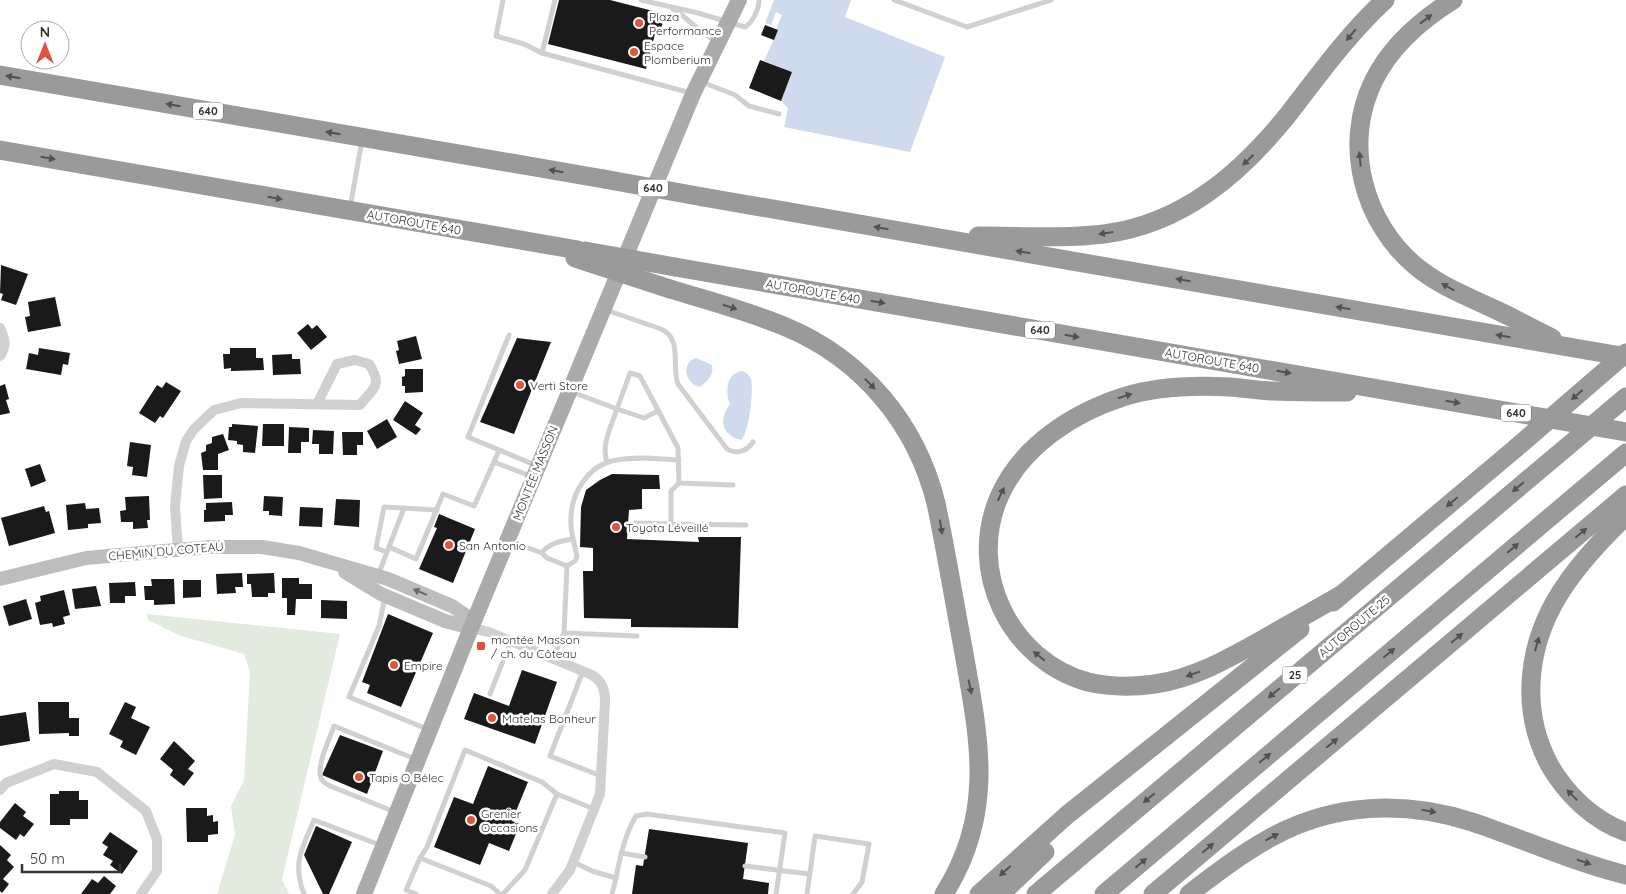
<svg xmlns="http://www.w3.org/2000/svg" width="1626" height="894" viewBox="0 0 1626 894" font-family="Quicksand,sans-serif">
<rect width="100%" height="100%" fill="#fff"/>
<path fill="#e3ebdf" d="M147 614 340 634 282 879 289 894H217L235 835 231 806 244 780 250 672 244 654 181 636 148 620Z"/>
<g fill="#cfdbed">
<path d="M774 0H851L845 17 945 57 910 152 784 127 788 108 781 101 792 72 764 61 778 30 776 29 782 15 776 12 771 25 765 23Z"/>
<path d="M696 358 712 365C714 375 708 381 700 387 686 385 680 363 696 358Z"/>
<path d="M743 371C747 373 749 375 751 379 754 389 749 434 741 440 722 435 718 420 730 404 725 392 726 372 743 371Z"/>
</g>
<g fill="#1a1a1a">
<path d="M559 0H610L665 14 660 33 656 30 646 69 548 44Z"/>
<path d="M765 25 778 30 774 40 761 35Z"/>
<path d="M760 60 792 72 781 101 749 88Z"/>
<path d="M1 265 28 274 16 305 1 300 3 294 0 293Z"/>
<path d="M55 297 61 326 28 332 25 317 30 316 28 302Z"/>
<path d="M308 324 312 329 317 325 327 337 311 350 297 333Z"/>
<path d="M416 336 422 359 399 364 396 351 399 350 397 341Z"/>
<path d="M517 338 551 342 514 434 480 422Z"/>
<path d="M39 348 70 353 68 365 63 364 61 375 26 369 29 353 38 355Z"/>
<path d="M230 348H256V358H263L264 370 231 371V368L224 369 223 354H230Z"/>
<path d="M292 354V359H300L301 374 273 375 272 355Z"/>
<path d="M405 369H423V392L405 393V386H402V377L405 376Z"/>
<path d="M166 382 181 391 163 418 160 416 155 423 139 413 157 385 162 388Z"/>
<path d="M5 384 9 399 6 400 10 413 0 415V386Z"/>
<path d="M405 401 423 413 415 425 421 429 416 435 393 420Z"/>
<path d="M387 419 397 437 377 449 367 431Z"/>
<path d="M232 424 258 426 255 453 243 452V445L237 444V441L228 440 229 427H232Z"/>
<path d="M263 424H284V446H262Z"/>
<path d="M289 427 309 428V442H301V453H288Z"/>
<path d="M313 430 334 431 333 454H319V444H312Z"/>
<path d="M342 432H363V445H357V455H343Z"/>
<path d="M223 434 229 450 218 454V470H203L201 453 206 451V445L212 443V437Z"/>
<path d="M130 442 151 445 147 477 132 475 133 467 127 466Z"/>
<path d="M40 464 46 481 31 487 25 469Z"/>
<path d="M612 474 659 475 660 489H642V509L629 510 627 539 699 542 698 537H741L738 628 631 627V619L584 618 583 571H593V548L580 547 581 507 586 490 600 480Z"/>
<path d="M203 475H222V498L204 499Z"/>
<path d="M149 496 150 520H147L148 528 133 529V522H121L120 511 126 510 125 497Z"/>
<path d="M264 496 283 497 282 516 269 515V511H263Z"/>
<path d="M336 499 360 500 359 527 334 525Z"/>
<path d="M232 502 233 515H225V521L204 522V510H206V503Z"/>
<path d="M85 503 86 509 99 508 101 523 88 524V528L68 530 66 505Z"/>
<path d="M44 506 46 512 49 511 55 533 9 546 1 518Z"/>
<path d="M300 507 323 508 322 527 299 526Z"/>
<path d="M439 514 475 529 453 583 419 569 437 528 434 527Z"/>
<path d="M242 573 243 587H235L236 593 217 594 216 574Z"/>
<path d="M274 573 275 593H268V597H252L251 584H247V574Z"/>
<path d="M282 578H299V584H312V599H296L295 615H287V598H282Z"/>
<path d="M151 579H174L175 604 154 605V600H145L144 586H152Z"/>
<path d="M183 580H201V597L183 598Z"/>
<path d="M135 582 136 596H125V603H110L109 583Z"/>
<path d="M96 586 101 606 75 609 72 589Z"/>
<path d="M64 590 70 615 63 617 65 624 53 627 52 623 40 625 35 603 41 601 40 596Z"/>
<path d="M26 599 32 619 9 626 3 606Z"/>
<path d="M321 600 347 601V619L321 618Z"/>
<path d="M388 614 433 633 401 707 367 693 370 685 362 682Z"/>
<path d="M522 670 557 682 535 744 464 719 474 693 509 706Z"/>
<path d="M38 702H69V718H79V736H69V733L39 734Z"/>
<path d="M125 702 136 707 131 718 150 727 136 755 120 747 123 741 109 734Z"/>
<path d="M26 712 30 741 0 746V716Z"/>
<path d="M340 735 383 751 367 794 322 775Z"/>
<path d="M174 741 195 761 188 769 194 773 184 786 170 775 173 770 160 759Z"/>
<path d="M488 766 528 782 512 821 520 824 509 851 489 843 480 865 434 847 454 797 473 804Z"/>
<path d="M59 791H79V800H88V819H70V825H50V794H59Z"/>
<path d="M15 803 26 812 23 816 34 824 24 837 20 834 16 840 0 828V822Z"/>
<path d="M186 808H207V816L213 815V822L218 821V834L208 835V842H187Z"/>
<path d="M316 826 352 842 329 894H323L304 855Z"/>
<path d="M649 829 748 843 743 879 769 883 768 894H632L636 865 643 866Z"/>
<path d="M110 832 138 851 122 874 110 865 113 861 103 855 108 847 102 843Z"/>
<path d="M0 845 11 855 7 860 14 867 3 879 9 884 2 893 0 891Z"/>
<path d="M104 876 116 886 110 894H81L92 879 98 883Z"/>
</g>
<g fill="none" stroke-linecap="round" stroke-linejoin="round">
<g stroke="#d0d0d0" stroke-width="5">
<path d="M503 0 496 36 524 44 542 53"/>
<path d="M555 0 542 53 691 93"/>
<path d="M641 0 698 13 745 27C753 22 759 9 759 0"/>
<path d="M894 0 967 27 1051 0"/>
<path d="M673 9C689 18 699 34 717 41"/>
<path d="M702 82 735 95 749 106 779 114"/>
<path d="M350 208 362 140"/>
<path d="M606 310 661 329C683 338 671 367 678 384L727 449C736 455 747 451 753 442"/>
<path d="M509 335 468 437 535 465"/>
<path d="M572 392 617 409C611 427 601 444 607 462"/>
<path d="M658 411 644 418 617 409 630 373 640 376 678 448 679 483 733 485"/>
<path d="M499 450 494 462 533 477"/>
<path d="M679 483 671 491V524L746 525"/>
<path d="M635 523 671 524"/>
<path d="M510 541 542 553 547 558 567 566 564 633"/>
<path d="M389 547 404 508"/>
<path d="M387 552 376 548 384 507 437 510"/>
<path d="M542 553C548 543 562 541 572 539"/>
<path d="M567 566 575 561 577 557C575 546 572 537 571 526 569 496 586 465 617 460 637 456 659 459 679 460"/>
<path d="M378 575 389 547 416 559 443 494 474 506 494 462"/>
<path d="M385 597 379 626 349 697 427 729"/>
<path d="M553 658 564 633 637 636"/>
<path d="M583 671 550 756 601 776"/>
<path d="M490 694 511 641"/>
<path d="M395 812 330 786C327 784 322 782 321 778 316 766 330 738 334 726L415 759"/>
<path d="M621 853 645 857"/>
<path d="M420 858 427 847 465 750 542 782 557 794"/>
<path d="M574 862 592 871 616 878 612 894"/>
<path d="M745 866 809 874"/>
<path d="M616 878C620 857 625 834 636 816L647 814 785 833 776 894"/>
<path d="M304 894C292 862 302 849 314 820L380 845"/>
<path d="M416 894 406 890 420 858 491 886 500 894"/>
<path d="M503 894 525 870 557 794 594 809"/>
<path d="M807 894 815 836 869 844 862 882 853 894"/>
</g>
<g stroke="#d0d0d0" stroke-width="10">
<path d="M0 328C5 338 7 346 0 356"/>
<path d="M178 550 175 506 179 466 186 441 194 429 214 410 241 403 360 405C374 387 383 386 369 364L355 360 337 364 317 404"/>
<path d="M471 628 489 632 592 675C603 682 605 690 605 702L600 794 570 870 552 894"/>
<path d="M0 790 6 783 54 764 97 772 146 811 157 839V871L141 894"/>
</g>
<g stroke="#bdbdbd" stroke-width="14">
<path d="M345 572 381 594 445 621 471 628"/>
<path d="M0 579 86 558 210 547H262L299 553 388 579 452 606 474 621"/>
</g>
<path stroke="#ababab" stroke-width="16" d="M364 894 471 628 693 94 739 0"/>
<g stroke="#9a9a9a" stroke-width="19">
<path d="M1453 0C1421 20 1391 46 1374 80 1342 144 1363 224 1418 268 1442 287 1467 296 1494 309 1514 318 1533 329 1552 338"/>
<path d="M0 75 604 179"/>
<path d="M0 150 578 250"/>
<path d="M703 197 1626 357"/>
<path d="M978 236C1020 236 1063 239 1104 234 1182 224 1239 175 1287 116 1318 76 1348 34 1385 0"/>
<path d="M675 267 1626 432"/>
<path d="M670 289C709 301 748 311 786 327 862 359 916 423 936 503 946 551 954 600 963 648 979 738 996 812 944 894"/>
<path d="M1626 516C1604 537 1583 559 1566 584 1528 638 1518 707 1550 766 1567 795 1594 821 1626 832"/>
<path d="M1341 595C1316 609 1292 623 1267 637 1231 657 1196 678 1155 684 1134 687 1110 687 1088 682 1009 660 966 570 1000 495 1022 446 1073 413 1123 397 1157 386 1194 385 1230 387 1245 388 1260 391 1274 391 1298 392 1323 392 1347 392"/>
<path d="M1333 602 1516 448"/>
<path d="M979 894 1067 815 1300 629"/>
<path d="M1001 894 1045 852"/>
<path d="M1036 894 1556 456"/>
<path d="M1104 894 1626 453"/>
<path d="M1153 894 1626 495"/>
<path d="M1189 894C1215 874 1241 854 1270 838 1333 803 1404 800 1472 822 1523 839 1573 862 1626 875"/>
</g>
<g stroke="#9a9a9a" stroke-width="19">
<path d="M604 179 703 197"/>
<path d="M585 251 675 267"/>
<path d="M575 258 670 289"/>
<path d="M1516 448 1626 353"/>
<path d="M1556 456 1626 397"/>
</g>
</g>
<defs><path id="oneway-solid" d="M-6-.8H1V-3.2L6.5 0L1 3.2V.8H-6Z" transform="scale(1.25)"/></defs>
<g fill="#525252">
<use href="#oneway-solid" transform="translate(1426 19) rotate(-38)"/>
<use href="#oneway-solid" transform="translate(1351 35) rotate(130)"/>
<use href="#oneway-solid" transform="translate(13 77) rotate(-170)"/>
<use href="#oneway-solid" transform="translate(173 105) rotate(-170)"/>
<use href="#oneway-solid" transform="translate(333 133) rotate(-170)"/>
<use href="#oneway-solid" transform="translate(48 158) rotate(10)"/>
<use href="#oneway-solid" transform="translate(1360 159) rotate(-95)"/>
<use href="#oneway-solid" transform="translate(1248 160) rotate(136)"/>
<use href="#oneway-solid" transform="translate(556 171) rotate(-170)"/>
<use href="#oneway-solid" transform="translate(275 198) rotate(10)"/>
<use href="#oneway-solid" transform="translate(881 228) rotate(-170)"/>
<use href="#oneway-solid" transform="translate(1106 233) rotate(172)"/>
<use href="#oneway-solid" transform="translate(1023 252) rotate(-170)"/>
<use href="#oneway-solid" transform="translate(1183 280) rotate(-170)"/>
<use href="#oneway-solid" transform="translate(1448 287) rotate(-150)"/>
<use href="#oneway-solid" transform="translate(878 302) rotate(10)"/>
<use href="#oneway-solid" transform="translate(730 307) rotate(18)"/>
<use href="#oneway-solid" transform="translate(1343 308) rotate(-170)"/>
<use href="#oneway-solid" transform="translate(1072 336) rotate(10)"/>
<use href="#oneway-solid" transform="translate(1503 336) rotate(-170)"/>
<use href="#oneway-solid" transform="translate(1284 372) rotate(10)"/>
<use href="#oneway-solid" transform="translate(870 384) rotate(46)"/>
<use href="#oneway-solid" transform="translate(1577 395) rotate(139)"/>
<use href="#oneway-solid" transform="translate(1125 396) rotate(-17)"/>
<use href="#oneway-solid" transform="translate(1453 402) rotate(10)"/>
<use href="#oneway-solid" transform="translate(1518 487) rotate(140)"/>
<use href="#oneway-solid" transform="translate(1001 494) rotate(-65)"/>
<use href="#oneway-solid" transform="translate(1452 502) rotate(140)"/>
<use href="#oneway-solid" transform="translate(941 527) rotate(81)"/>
<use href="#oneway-solid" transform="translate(1581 533) rotate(-40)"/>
<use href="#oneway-solid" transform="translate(1513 548) rotate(-40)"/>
<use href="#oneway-solid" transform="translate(1457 638) rotate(-40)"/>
<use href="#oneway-solid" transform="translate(1537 644) rotate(-74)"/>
<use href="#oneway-solid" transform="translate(1389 653) rotate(-40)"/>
<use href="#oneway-solid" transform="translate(1039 656) rotate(-141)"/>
<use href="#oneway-solid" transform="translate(1193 674) rotate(161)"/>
<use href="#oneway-solid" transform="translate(970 687) rotate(79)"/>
<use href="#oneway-solid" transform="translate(1274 693) rotate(140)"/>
<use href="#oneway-solid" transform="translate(1332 743) rotate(-40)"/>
<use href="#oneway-solid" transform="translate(1265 758) rotate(-40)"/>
<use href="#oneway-solid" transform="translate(1572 795) rotate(-134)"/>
<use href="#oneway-solid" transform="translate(1149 798) rotate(140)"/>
<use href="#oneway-solid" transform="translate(1429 811) rotate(10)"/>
<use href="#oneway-solid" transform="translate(1272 837) rotate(-28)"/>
<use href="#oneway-solid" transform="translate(1208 848) rotate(-40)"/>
<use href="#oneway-solid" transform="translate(1584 862) rotate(19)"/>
<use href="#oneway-solid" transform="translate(1141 863) rotate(-40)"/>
<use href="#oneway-solid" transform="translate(1005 871) rotate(138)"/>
</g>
<use fill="#6a6a6a" href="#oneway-solid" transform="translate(420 592) rotate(-157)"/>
<g fill="#e1533d" stroke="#fff" stroke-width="2">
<circle cx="639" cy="23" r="5"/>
<circle cx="634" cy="52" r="5"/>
<circle cx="520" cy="385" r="5"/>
<circle cx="616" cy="527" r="5"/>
<circle cx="449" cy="545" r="5"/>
<rect x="476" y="641" width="10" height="10" rx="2.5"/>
<circle cx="394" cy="665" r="5"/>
<circle cx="492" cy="718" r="5"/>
<circle cx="359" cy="777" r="5"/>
<circle cx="471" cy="820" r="5"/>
</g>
<g text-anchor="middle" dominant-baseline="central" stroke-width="5" stroke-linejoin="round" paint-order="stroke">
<g fill="#fff" stroke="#707070" stroke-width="1">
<rect x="193" y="102.5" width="30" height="17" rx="4"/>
<rect x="638" y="179.5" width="30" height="17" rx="4"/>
<rect x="1025" y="321.5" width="30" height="17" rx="4"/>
<rect x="1501" y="404.5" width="30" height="17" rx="4"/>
<rect x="1282.5" y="666.5" width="25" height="17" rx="4"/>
</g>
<g font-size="11" font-weight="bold" fill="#333">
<text x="208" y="111">640</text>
<text x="653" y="188">640</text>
<text x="1040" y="330">640</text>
<text x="1516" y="413">640</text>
<text x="1295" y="675">25</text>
</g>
<g font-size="12" fill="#333" stroke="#fff" text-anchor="start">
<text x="649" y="16">Plaza<tspan x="649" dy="14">Performance</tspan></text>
<text x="644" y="45">Espace<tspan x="644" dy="14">Plomberium</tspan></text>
<text x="530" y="385">Verti Store</text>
<text x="626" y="527">Toyota Léveillé</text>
<text x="459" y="545">San Antonio</text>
<text x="491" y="639">montée Masson<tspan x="491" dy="14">/ ch. du Côteau</tspan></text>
<text x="404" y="665">Empire</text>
<text x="502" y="718">Matelas Bonheur</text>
<text x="369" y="777">Tapis O Bélec</text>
<text x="481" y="813">Grenier<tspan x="481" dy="14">Occasions</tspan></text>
</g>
<g font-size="12" fill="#333" stroke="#fff">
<text transform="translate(414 222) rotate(10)">AUTOROUTE 640</text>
<text transform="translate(813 291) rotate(10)">AUTOROUTE 640</text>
<text transform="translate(1212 360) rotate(10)">AUTOROUTE 640</text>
<text transform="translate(535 473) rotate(-68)">MONTÉE MASSON</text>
<text transform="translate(166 551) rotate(-5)">CHEMIN DU COTEAU</text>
<text transform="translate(1354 626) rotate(-40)">AUTOROUTE 25</text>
</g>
</g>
<g transform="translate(45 45)"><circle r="24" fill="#ffffff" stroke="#adadad"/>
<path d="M0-4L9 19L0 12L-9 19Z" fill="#e1533d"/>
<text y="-8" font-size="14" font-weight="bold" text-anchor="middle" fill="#333333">N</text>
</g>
<path d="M22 864v8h98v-8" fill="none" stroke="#333333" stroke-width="2.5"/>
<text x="30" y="864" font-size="15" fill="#333333" stroke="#ffffff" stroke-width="4" paint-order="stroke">50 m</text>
</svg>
